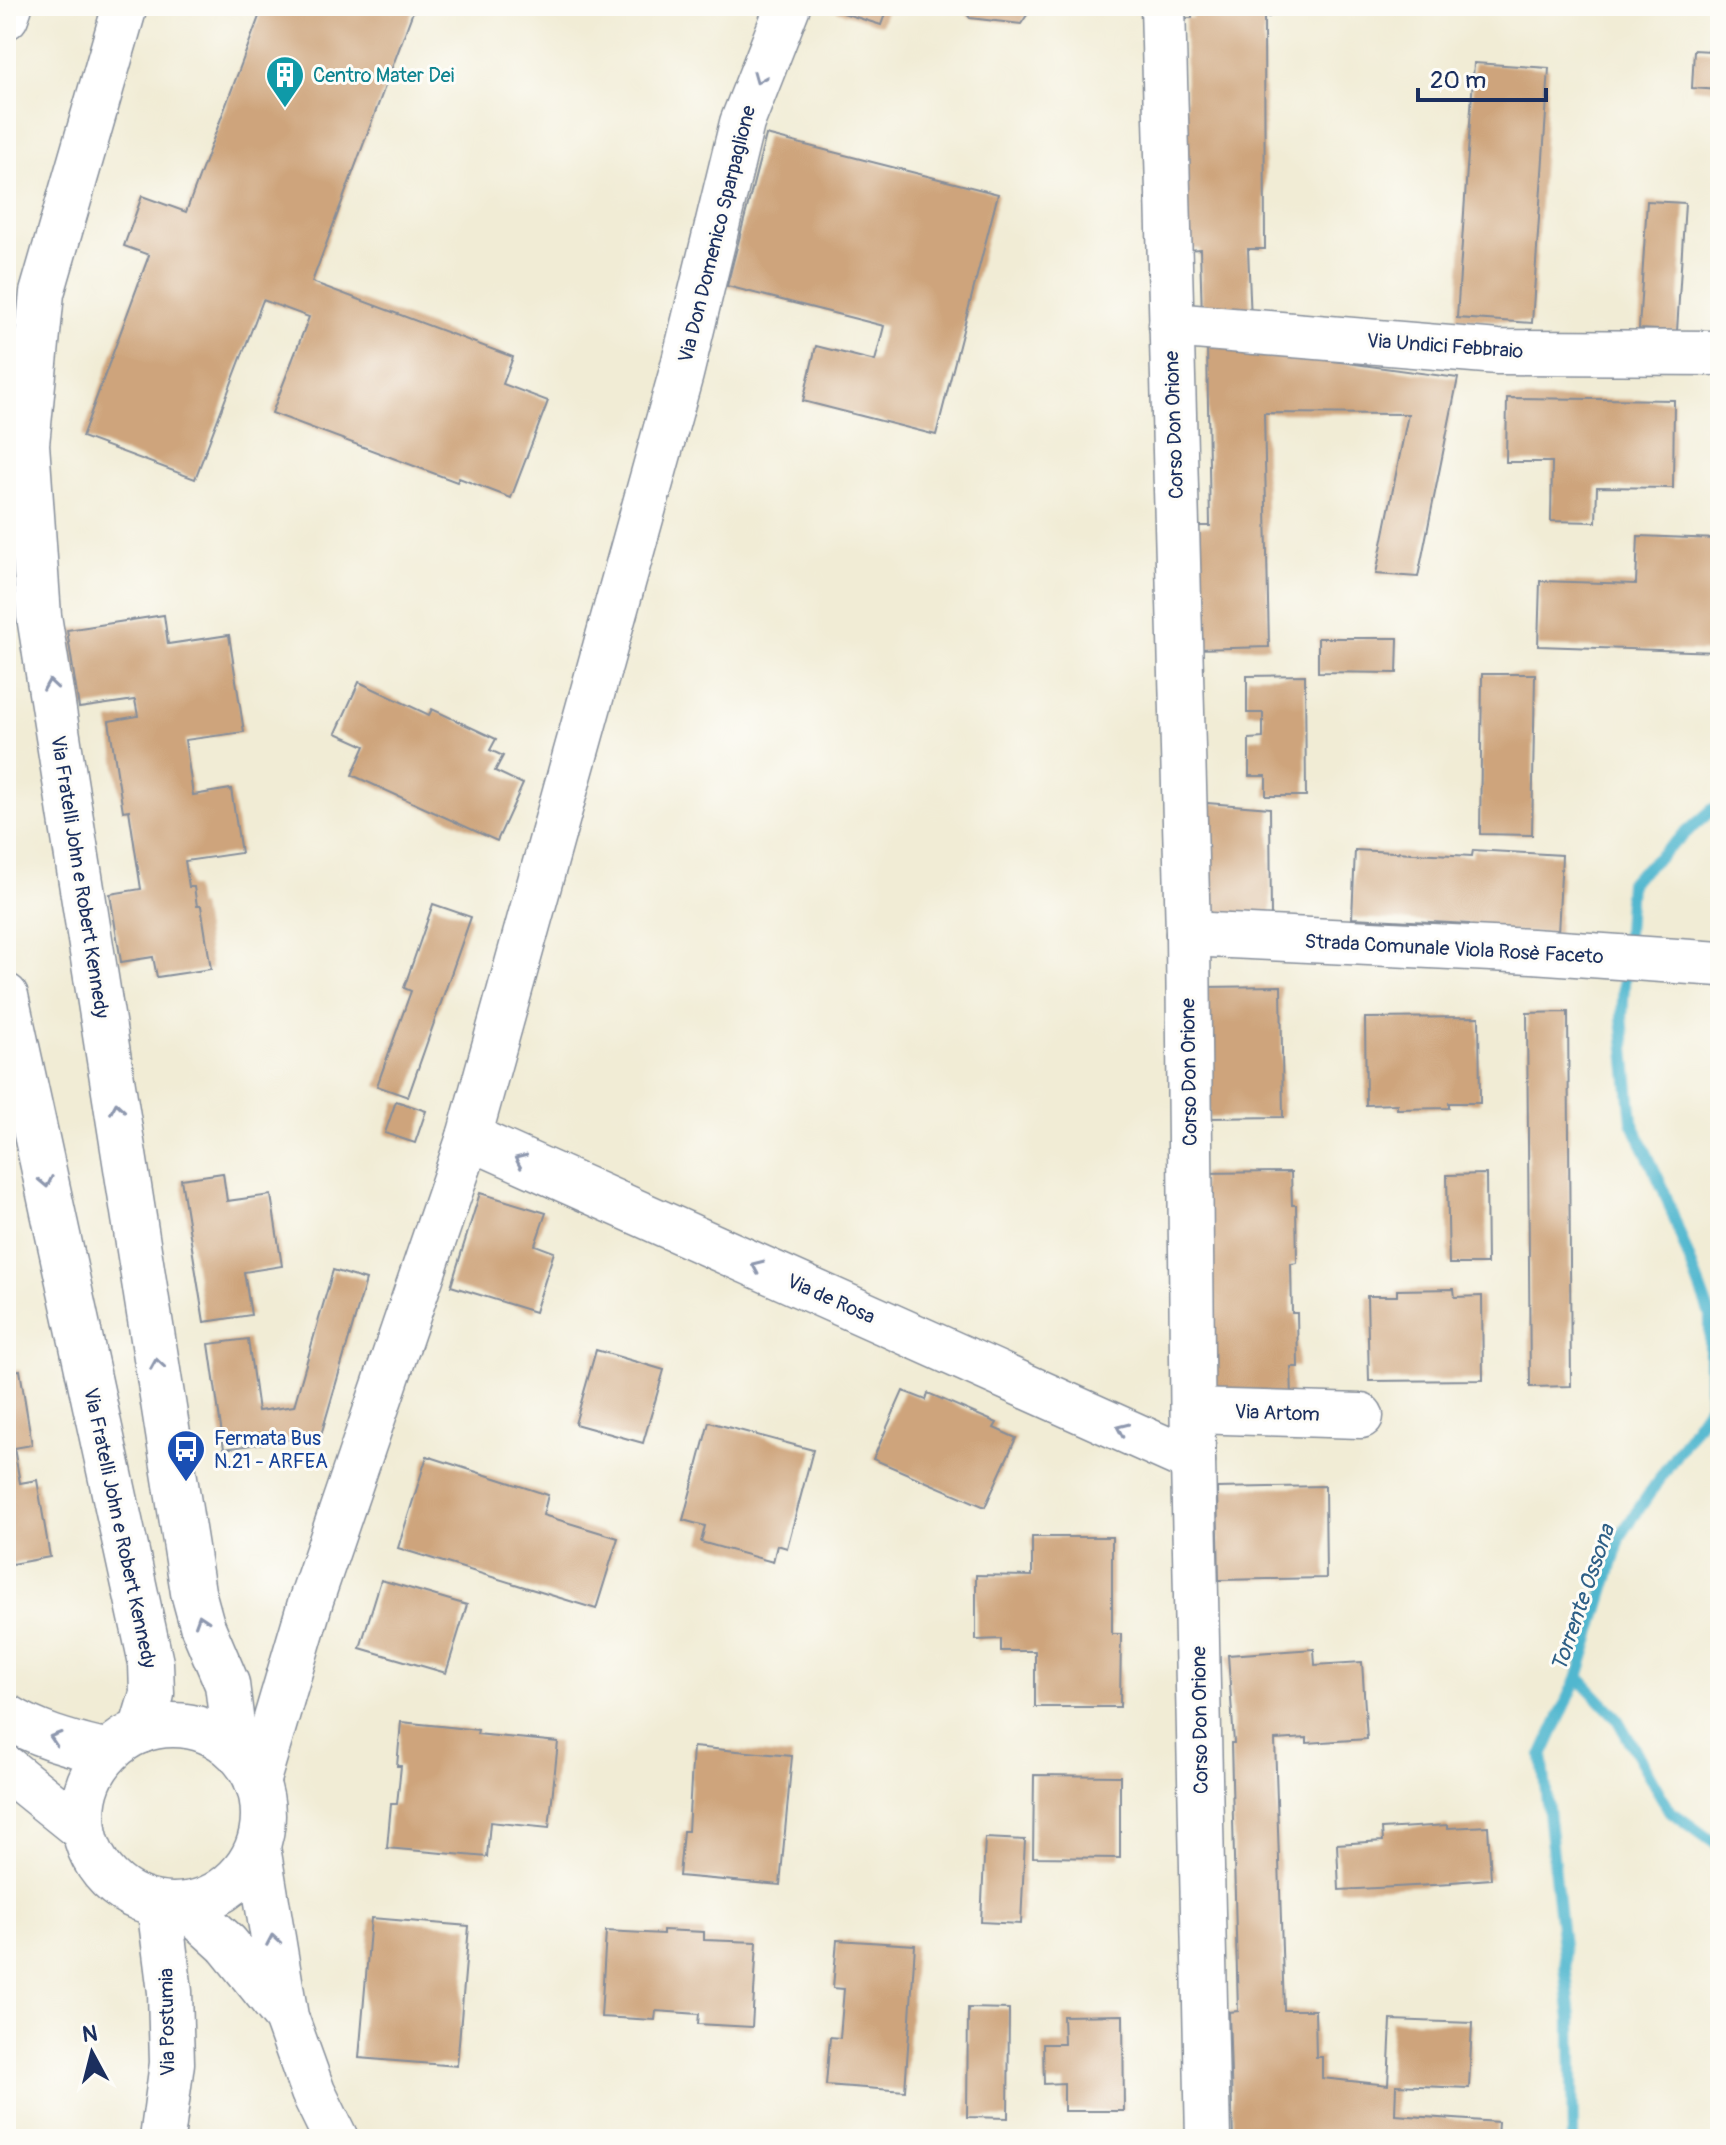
<svg xmlns="http://www.w3.org/2000/svg" width="1726" height="2145" viewBox="0 0 1726 2145" font-family="Pangolin,sans-serif">
<rect width="100%" height="100%" fill="#fdfcf7"/>
<filter id="ink" filterUnits="userSpaceOnUse"><feTurbulence type="fractalNoise" baseFrequency=".0125" numOctaves="2"/><feDisplacementMap in="SourceGraphic" scale="16" xChannelSelector="R" yChannelSelector="G"/><feConvolveMatrix kernelMatrix="1 2 1 2 8 2 1 2 1" color-interpolation-filters="sRGB"/></filter>
<filter id="wash" filterUnits="userSpaceOnUse"><feTurbulence type="fractalNoise" baseFrequency=".006" numOctaves="4" result="noise"/><feDisplacementMap in="SourceGraphic" scale="32" xChannelSelector="R" yChannelSelector="G"/><feGaussianBlur stdDeviation="1.8" result="paint"/><feColorMatrix in="noise" values="0 0 0 0 0 0 0 0 0 0 0 0 0 0 0 0 0 1.4 0 .05"/><feComposite in="paint" operator="in"/></filter>
<g filter="url(#wash)">
<rect width="100%" height="100%" fill="#f1ecd5"/>
<g fill="none" stroke-linecap="round" stroke-linejoin="round">
<g stroke="#51b7cf" stroke-width="12">
<path d="M1578 1677 1616 1717 1669 1810 1720 1847"/>
<path d="M1573 2139 1571 2019 1542 1756 1578 1677 1621 1535 1710 1405V1315L1664 1191 1632 1122 1622 1017 1630 882 1713 809 1720 808"/>
</g>
</g>
<g id="blocks">
<g fill="#cea47b">
<path d="M263 6H415L312 282 513 357 503 384 548 401 511 498 459 478 457 482 272 413 309 317 263 300 195 479 82 437 149 255 124 246 142 196 186 212Z"/>
<path d="M839 6H888L881 25 837 11Z"/>
<path d="M961 6H1033L1021 24 970 18Z"/>
<path d="M1192 6H1269V17H1264L1265 249H1248L1251 321 1202 317 1200 249 1187 250 1185 18H1192Z"/>
<path d="M1712 44H1720V90L1692 88 1694 50 1711 51Z"/>
<path d="M1474 63 1549 68 1532 323 1457 318Z"/>
<path d="M766 135 998 194 936 435 803 401 816 346 875 361 884 326 727 286Z"/>
<path d="M1647 201 1685 203 1677 331 1639 329Z"/>
<path d="M1207 344 1458 378 1418 577 1376 574 1408 414 1264 413 1269 647 1195 649 1192 526H1210Z"/>
<path d="M1507 398 1674 400 1673 488 1597 487 1596 522 1551 521 1552 462H1506Z"/>
<path d="M1638 536 1718 539 1719 652 1538 646 1540 581 1636 584Z"/>
<path d="M164 615 168 644 229 635 244 732 185 740 193 795 231 789 241 853 185 861 189 887H194L197 906H201L211 969 157 977 153 957 121 962 110 894 141 889 129 810 123 811 109 721 138 716 135 700 79 708 67 630Z"/>
<path d="M1318 638H1398L1397 673 1318 672Z"/>
<path d="M1482 674H1535L1532 835 1480 834Z"/>
<path d="M1305 675 1306 796H1266V776H1249V739L1263 738V713H1247V676Z"/>
<path d="M359 682 429 715 432 709 496 739 490 750 503 756 495 771 523 784 497 841 352 775 365 746 336 733Z"/>
<path d="M1207 803 1270 808 1271 917 1207 913Z"/>
<path d="M1355 850 1472 856 1473 850 1562 855 1558 934 1469 930V924L1352 918Z"/>
<path d="M433 904 471 917 408 1097 377 1086 411 991 404 988Z"/>
<path d="M1281 986 1283 1117 1209 1118 1207 987Z"/>
<path d="M1568 1012 1571 1386 1530 1387 1527 1013Z"/>
<path d="M1479 1017 1480 1103H1449V1108L1397 1109V1104L1366 1105 1365 1018Z"/>
<path d="M396 1101 426 1111 415 1143 385 1133Z"/>
<path d="M1291 1172 1292 1205H1296L1297 1263 1291 1264 1292 1313H1297L1298 1367H1291L1292 1398 1207 1400 1202 1173Z"/>
<path d="M223 1173 227 1201 271 1195 282 1266 244 1272 251 1315 204 1322 181 1179Z"/>
<path d="M1486 1174 1487 1264H1449L1447 1175Z"/>
<path d="M480 1193 546 1213 535 1245 554 1252 535 1312 451 1286Z"/>
<path d="M333 1270 366 1280 321 1435 224 1449 209 1344 248 1339 258 1411 294 1406Z"/>
<path d="M1454 1289 1455 1297 1482 1296 1483 1380 1369 1381 1367 1296H1397V1290Z"/>
<path d="M596 1350 664 1370 643 1443 575 1424Z"/>
<path d="M20 1370 32 1445 14 1448 20 1483 37 1480 50 1557 6 1565V1372Z"/>
<path d="M903 1391 926 1400 928 1393 997 1423 994 1428 1016 1438 985 1507 873 1459Z"/>
<path d="M709 1422 813 1450 787 1548 777 1545 773 1562 701 1542 705 1526 683 1520Z"/>
<path d="M427 1456 548 1495 543 1515 618 1538 596 1609 398 1548Z"/>
<path d="M1325 1486 1326 1578 1219 1580 1217 1488Z"/>
<path d="M1032 1537H1112V1634H1121L1120 1707H1035V1651H1001V1639L976 1640V1575L1032 1576Z"/>
<path d="M381 1580 467 1605 446 1673 360 1648Z"/>
<path d="M1314 1649 1315 1665 1362 1662 1367 1739 1307 1743V1738L1275 1740 1284 2010H1315L1316 2057H1322V2078L1388 2085 1391 2020 1472 2023 1469 2088 1396 2085 1395 2115 1498 2122 1497 2139H1233L1229 2012 1238 2011 1231 1743H1234L1228 1655Z"/>
<path d="M401 1722 478 1730 477 1734 558 1742 549 1828 490 1822 487 1857 387 1848 391 1804H397L401 1766H397Z"/>
<path d="M693 1747 792 1756 780 1885 679 1876 683 1831H688Z"/>
<path d="M1034 1775 1120 1776V1858L1033 1857Z"/>
<path d="M1448 1825V1828L1488 1826 1491 1879 1451 1882V1884L1339 1890 1337 1844 1383 1841 1382 1829Z"/>
<path d="M985 1838 1025 1840 1021 1924 981 1922Z"/>
<path d="M371 1918 469 1926 457 2066 359 2058Z"/>
<path d="M663 1930 704 1932V1940L757 1942 752 2027 698 2024 699 2014 656 2011 655 2020 601 2017 606 1931 663 1934Z"/>
<path d="M837 1940 915 1945 905 2091 826 2085 830 2037 840 2038 844 1989 833 1988Z"/>
<path d="M968 2008 1009 2009 1008 2118 967 2117Z"/>
<path d="M1123 2015 1124 2111H1064V2083L1044 2084 1043 2044H1064L1063 2016Z"/>
</g>
</g>
</g>
<g filter="url(#ink)">
<use href="#blocks" fill-opacity="0" stroke="#868e9a" stroke-width="2"/>
<g fill="none" stroke-linecap="round" stroke-linejoin="round">
<g stroke="#868e9a" stroke-width="47">
<g id="minor">
<path d="M125 6 42 293 27 444 39 616 193 1592 202 1625 227 1684 235 1749"/>
<path d="M1163 6 1188 934 1193 1461 1208 2139"/>
<path d="M6 17 10 6"/>
<path d="M1171 325 1498 352 1720 353"/>
<path d="M1188 934 1532 951 1720 964"/>
<path d="M6 996 151 1663 152 1694 141 1731"/>
<path d="M469 1137 1193 1461"/>
<path d="M1193 1411 1361 1416"/>
<path d="M257 1783 311 1600 469 1137 681 374 742 123 788 6"/>
<path d="M159 1905 170 1992 172 2063 162 2139"/>
</g>
</g>
<g stroke="#868e9a" stroke-width="47">
<g id="major">
<path d="M6 1716C38 1736 72 1744 107 1753"/>
<circle cx="173" cy="1815" r="90"/>
<path d="M6 1768 83 1830"/>
<path d="M258 1847 286 2017 313 2092 336 2139"/>
<path d="M184 1905 227 1944 282 2012"/>
</g>
</g>
<use href="#minor" stroke="#fff" stroke-width="44"/>
<use href="#major" stroke="#fff" stroke-width="44"/>
</g>
<defs><path id="oneway-chevron" d="M-2-3.5L2.5 0L-2 3.5" fill="none" stroke-width="1.6" stroke-linecap="round" stroke-linejoin="round" transform="scale(2)"/></defs>
<g stroke="#8d97ae">
<use href="#oneway-chevron" transform="translate(759 78) rotate(112)"/>
<use href="#oneway-chevron" transform="translate(50 685) rotate(-99)"/>
<use href="#oneway-chevron" transform="translate(117 1108) rotate(-99)"/>
<use href="#oneway-chevron" transform="translate(520 1160) rotate(-156)"/>
<use href="#oneway-chevron" transform="translate(46 1182) rotate(78)"/>
<use href="#oneway-chevron" transform="translate(757 1266) rotate(-156)"/>
<use href="#oneway-chevron" transform="translate(157 1364) rotate(-99)"/>
<use href="#oneway-chevron" transform="translate(1122 1429) rotate(-156)"/>
<use href="#oneway-chevron" transform="translate(201 1620) rotate(-108)"/>
<use href="#oneway-chevron" transform="translate(55 1738) rotate(-162)"/>
<use href="#oneway-chevron" transform="translate(273 1940) rotate(-100)"/>
</g>
</g>
<defs>
<g id="building-pin" transform="scale(2)"><path d="M0 17L-7.5 6A9.5 9.5 0 1 1 7.5 6Z" fill="#0f9aa8" stroke="#fdfcf7"/><path d="M-4-6H4V6H1V3H-1V6H-4ZM-2.5-4.3h1.7v1.8h-1.7ZM.8-4.3h1.7v1.8H.8ZM-2.5-1h1.7V.8h-1.7ZM.8-1h1.7V.8H.8Z" fill="#fff"/></g>
<g id="bus-pin" transform="scale(2)"><path d="M0 17L-7.5 6A9.5 9.5 0 1 1 7.5 6Z" fill="#1a4fb4" stroke="#fdfcf7"/><path d="M-5-6H5V4H4V6H2V4H-2V6H-4V4H-5ZM-3.5-4V0h7V-4ZM-3.5 1.2v1.5H-2V1.2ZM2 1.2v1.5H3.5V1.2Z" fill="#fff"/></g>
</defs>
<g fill-rule="evenodd">
<use href="#building-pin" x="285" y="75"/>
<use href="#bus-pin" x="186" y="1449"/>
</g>
<g text-anchor="middle" dominant-baseline="central" stroke-width="6" stroke-linejoin="round" paint-order="stroke">
<g font-size="20" fill="#0d838f" stroke="#fdfcf7" text-anchor="start">
<text x="313" y="75">Centro Mater Dei</text>
</g>
<g font-size="20" fill="#1b2f5e" stroke="#fdfcf7">
<text transform="translate(717 234) rotate(-76)">Via Don Domenico Sparpaglione</text>
<text transform="translate(1445 346) rotate(4)">Via Undici Febbraio</text>
<text transform="translate(1174 425) rotate(-92)">Corso Don Orione</text>
<text transform="translate(80 877) rotate(81)">Via Fratelli John e Robert Kennedy</text>
<text transform="translate(1454 949) rotate(3)">Strada Comunale Viola Rosè Faceto</text>
<text transform="translate(1189 1072) rotate(-91)">Corso Don Orione</text>
<text transform="translate(831 1299) rotate(24)">Via de Rosa</text>
<text transform="translate(1277 1413) rotate(2)">Via Artom</text>
<text transform="translate(120 1528) rotate(78)">Via Fratelli John e Robert Kennedy</text>
<text transform="translate(1200 1720) rotate(-91)">Corso Don Orione</text>
<text transform="translate(167 2022) rotate(-91)">Via Postumia</text>
</g>
<g font-size="20" fill="#164399" stroke="#fdfcf7" text-anchor="start">
<text x="214" y="1438">Fermata Bus<tspan x="214" dy="23">N.21 - ARFEA</tspan></text>
</g>
<g font-size="22" font-style="italic" fill="#2e5f86" stroke="#fdfcf7">
<text transform="translate(1583 1598) rotate(-71)">Torrente Ossona</text>
</g>
</g>
<rect width="1726" height="2145" fill="none" stroke="#fdfcf7" stroke-width="32"/>
<g transform="translate(92 2053) rotate(353)" stroke="#fdfcf7" stroke-width="6" paint-order="stroke">
<path d="M0-6L14 30L0 20L-14 30Z" fill="#1b2f5e"/>
<text y="-12" font-size="22" font-weight="bold" text-anchor="middle" fill="#1b2f5e">N</text>
</g>
<path d="M1418 88v12h128v-12" fill="none" stroke="#1b2f5e" stroke-width="4"/>
<text x="1430" y="88" font-size="24" fill="#1b2f5e" stroke="#fdfcf7" stroke-width="6" paint-order="stroke">20 m</text>
</svg>
